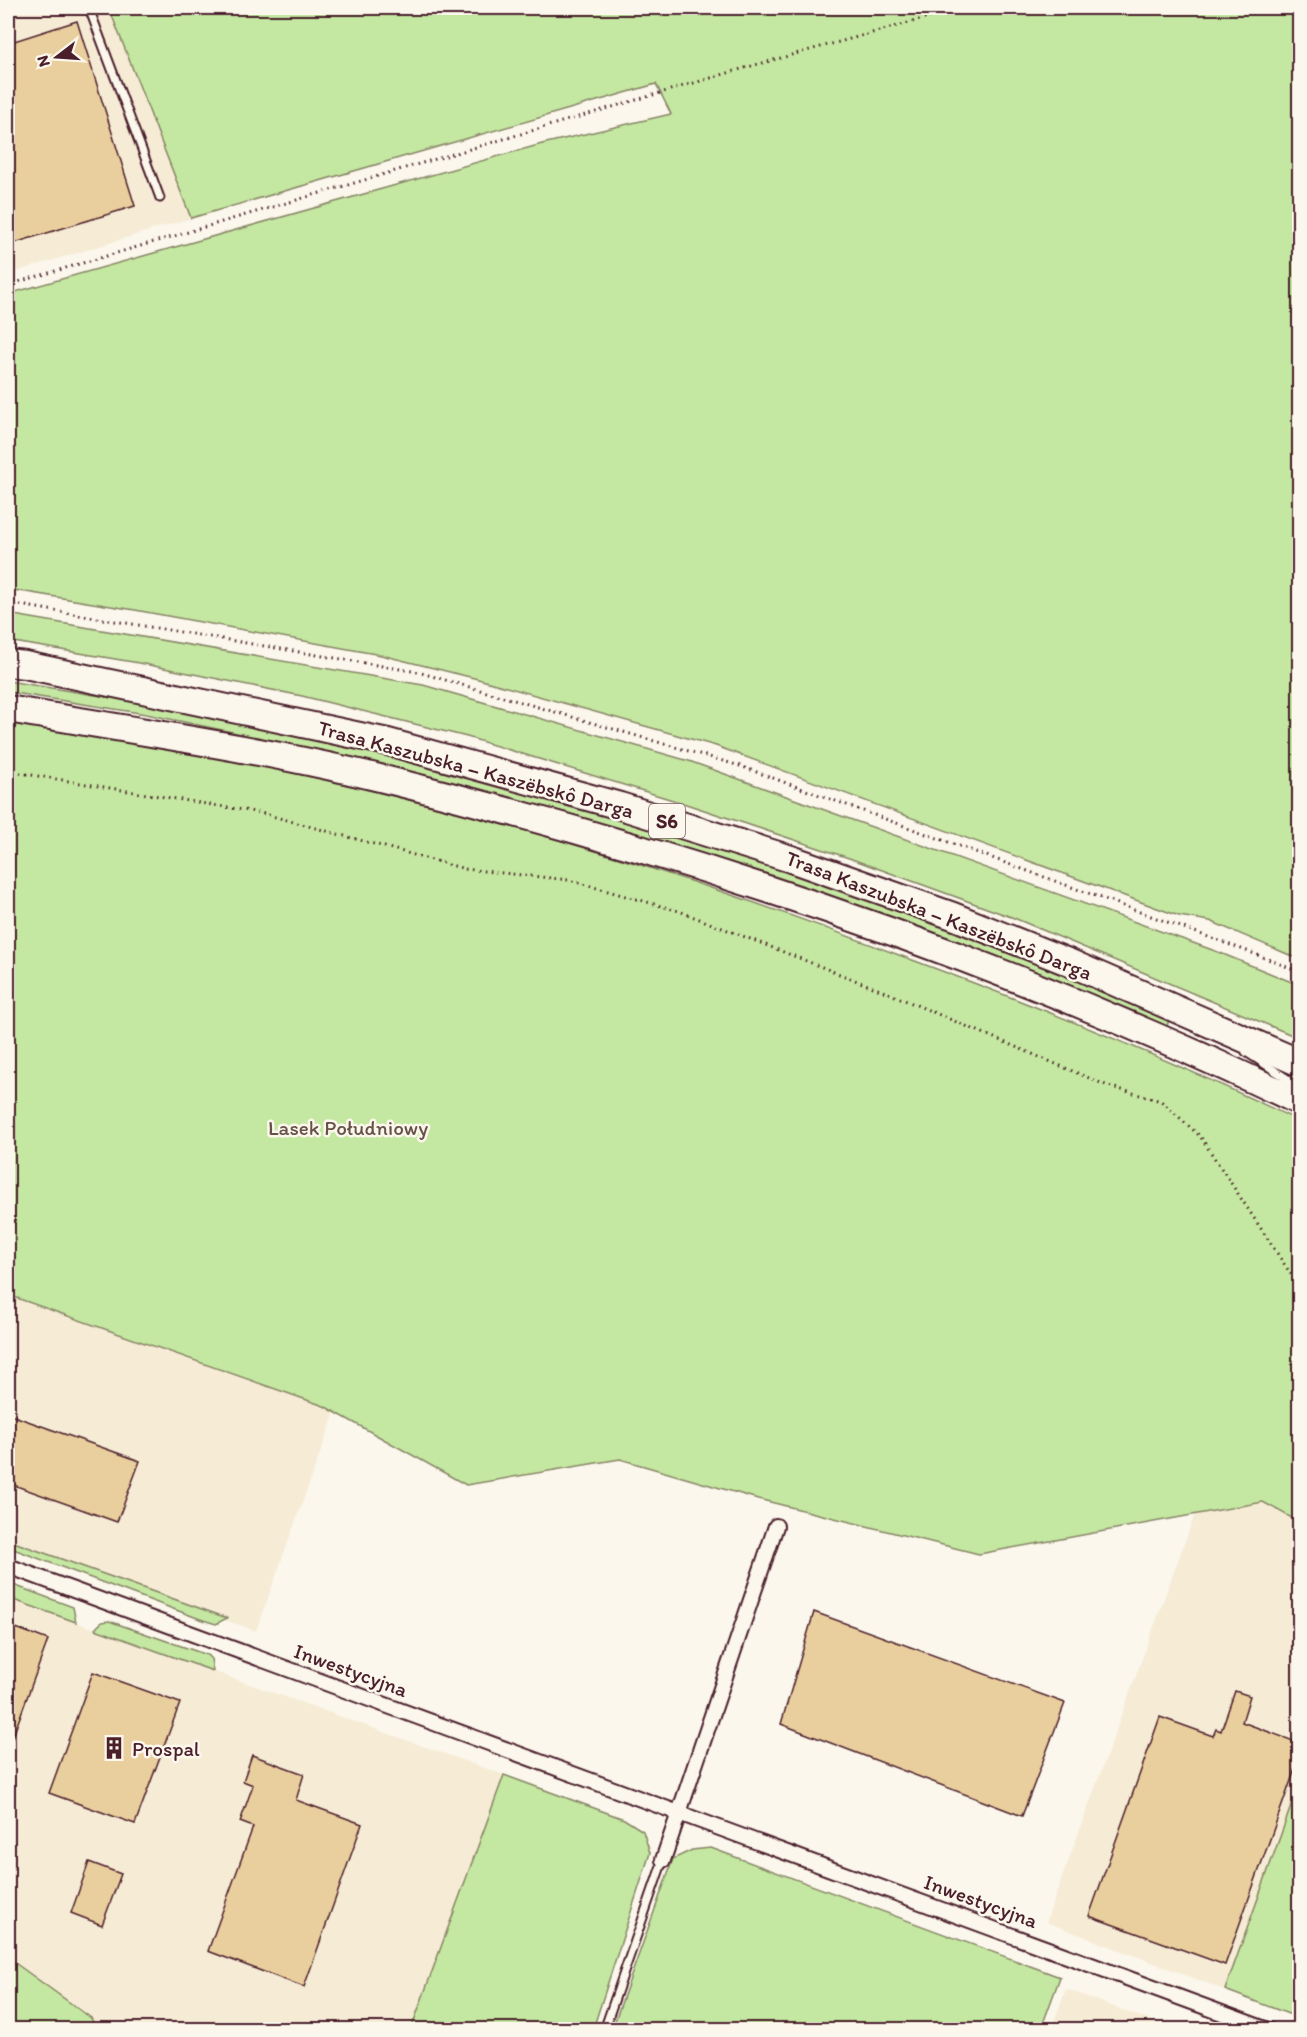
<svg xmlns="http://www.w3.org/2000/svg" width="1307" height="2037" viewBox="0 0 1307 2037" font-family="Itim,sans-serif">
<rect width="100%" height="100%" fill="#fbf7ec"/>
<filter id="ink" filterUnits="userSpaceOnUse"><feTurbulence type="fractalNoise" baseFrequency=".0167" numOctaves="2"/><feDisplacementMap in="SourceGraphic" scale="12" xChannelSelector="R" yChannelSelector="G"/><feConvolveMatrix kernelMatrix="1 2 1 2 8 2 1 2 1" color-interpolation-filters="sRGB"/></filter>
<g filter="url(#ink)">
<g fill="#f6ebd5">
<path d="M8 8H109L191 218 8 274Z"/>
<path d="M8 1295 324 1406 335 1412 256 1631 225 1620 226 1618 8 1540Z"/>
<path d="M1263 1502 1299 1522V1784L1225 1990 1046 1922 1195 1514Z"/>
<path d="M8 1598 504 1775 411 2029H96L91 2018 8 1958Z"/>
<path d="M1066 1989 1173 2029H1051Z"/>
</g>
<g fill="#c4e8a1" stroke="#878466" stroke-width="1.5">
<path d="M109 8H1299V959L1210 921 1179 916 716 746 478 679 381 655 135 610 8 589V294L542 144 671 114 656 84 191 218Z"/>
<path d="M8 614 423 685 689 761 1218 952 1299 985V1038L1014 918 849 858 686 804 467 737 302 696 139 663 8 641Z"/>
<path d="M8 681 138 702 298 733 527 791 754 859 901 911 1042 963 1169 1017 1167 1028 903 923 630 831 497 794 318 750 146 714 8 692Z"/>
<path d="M8 719C182 747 357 783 527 831 659 868 788 913 915 961 1045 1009 1174 1061 1299 1121V1522L1263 1502 979 1554 758 1499 620 1459 466 1485 324 1406 8 1295Z"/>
<path d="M8 1540 227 1618 216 1624 200 1619 8 1547Z"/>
<path d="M8 1583 73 1607 76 1622 8 1598Z"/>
<path d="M109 1621 207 1655 211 1659 213 1671 95 1629 102 1622Z"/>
<path d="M504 1775 624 1819 643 1831 650 1853 593 2029H411Z"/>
<path d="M1299 1784V2018L1225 1990Z"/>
<path d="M711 1848 1060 1977 1041 2029H612L673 1859 692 1850Z"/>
<path d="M8 1958 91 2018 96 2029H8Z"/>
</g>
<g fill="#eacf9e" stroke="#4a1f2b" stroke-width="1.5">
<path d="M77 21 135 206 8 245V43Z"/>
<path d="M8 1414 140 1461 117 1522 8 1483Z"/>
<path d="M814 1612 1065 1703 1022 1816 781 1724Z"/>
<path d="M8 1625 48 1640 9 1747H8Z"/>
<path d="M93 1672 180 1703 135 1824 49 1793Z"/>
<path d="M1235 1691 1250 1696 1242 1722 1299 1743V1758L1225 1965 1089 1916 1160 1717 1213 1736 1216 1729 1221 1731Z"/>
<path d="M252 1755 304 1774 296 1800 362 1824 304 1987 208 1951 253 1827 240 1822 253 1785 243 1781Z"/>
<path d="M89 1862 121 1874 102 1925 71 1913Z"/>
</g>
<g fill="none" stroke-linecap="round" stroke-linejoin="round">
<g stroke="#4a1f2b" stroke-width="11">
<g id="service">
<path d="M89 8 160 198"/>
<path d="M1246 1052 1300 1087"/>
<path d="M604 2030 663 1860"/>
</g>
</g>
<g stroke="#4a1f2b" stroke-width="18">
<g id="minor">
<path d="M8 1566 1268 2030"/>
<path d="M663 1860 776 1526"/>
</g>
</g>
<g stroke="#4a1f2b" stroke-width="30">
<g id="motorway">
<path d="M8 663 25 665 388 742 620 806 791 859 953 916 1068 962 1300 1063"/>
<path d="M8 709C137 731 269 750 396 782 705 859 1012 964 1300 1102"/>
</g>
</g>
<g stroke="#4a1f2b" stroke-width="3" stroke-dasharray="1.5 4.5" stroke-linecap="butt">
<path d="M8 285 755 65 963 8"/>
<path d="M8 603 418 672 740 766 1255 954 1300 972"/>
<path d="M8 771 261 813 465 869 569 880 679 911 888 993 1108 1086 1161 1101 1200 1136 1300 1288"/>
</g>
<use href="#service" stroke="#fbf7ec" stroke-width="7"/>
<use href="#minor" stroke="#fbf7ec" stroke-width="14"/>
<use href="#motorway" stroke="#fbf7ec" stroke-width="26"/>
</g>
</g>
<defs>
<g id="building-bare" transform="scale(1.8)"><path d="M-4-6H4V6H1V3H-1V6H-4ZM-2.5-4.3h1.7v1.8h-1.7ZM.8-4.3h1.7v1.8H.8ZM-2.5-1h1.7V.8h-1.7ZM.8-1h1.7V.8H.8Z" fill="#4a1f2b" stroke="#fbf7ec" stroke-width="2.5" paint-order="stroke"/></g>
</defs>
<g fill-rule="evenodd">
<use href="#building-bare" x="114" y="1748"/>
</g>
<g text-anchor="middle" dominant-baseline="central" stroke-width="5" stroke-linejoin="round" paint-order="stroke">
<rect fill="#fbf7ec" stroke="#7f6065" stroke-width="1.5" x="649" y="804" width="36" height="34" rx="4.5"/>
<g font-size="20" font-weight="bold" fill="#4a1f2b">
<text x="667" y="821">S6</text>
</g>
<g font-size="21" fill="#4a1f2b" stroke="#fbf7ec">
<text transform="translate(476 769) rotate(15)">Trasa Kaszubska – Kaszëbskô Darga</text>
<text transform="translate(939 915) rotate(21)">Trasa Kaszubska – Kaszëbskô Darga</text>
<text transform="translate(351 1670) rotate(20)">Inwestycyjna</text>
<text transform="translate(981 1901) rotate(20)">Inwestycyjna</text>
</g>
<g font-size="21" fill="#685148" stroke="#fbf7ec">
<text x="348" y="1127">Lasek Południowy</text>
</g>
<g font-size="21" fill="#4a1f2b" stroke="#fbf7ec" text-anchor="start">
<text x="132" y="1748">Prospal</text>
</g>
</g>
<rect width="1307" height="2037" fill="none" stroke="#fbf7ec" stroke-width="30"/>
<rect x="15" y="15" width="1277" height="2007" fill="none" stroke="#4a1f2b" stroke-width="2" filter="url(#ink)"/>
<g transform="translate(57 57) rotate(253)" stroke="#fbf7ec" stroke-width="4.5" paint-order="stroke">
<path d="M0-4.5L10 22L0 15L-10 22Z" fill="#4a1f2b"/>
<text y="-9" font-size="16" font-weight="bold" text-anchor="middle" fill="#4a1f2b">N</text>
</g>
</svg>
